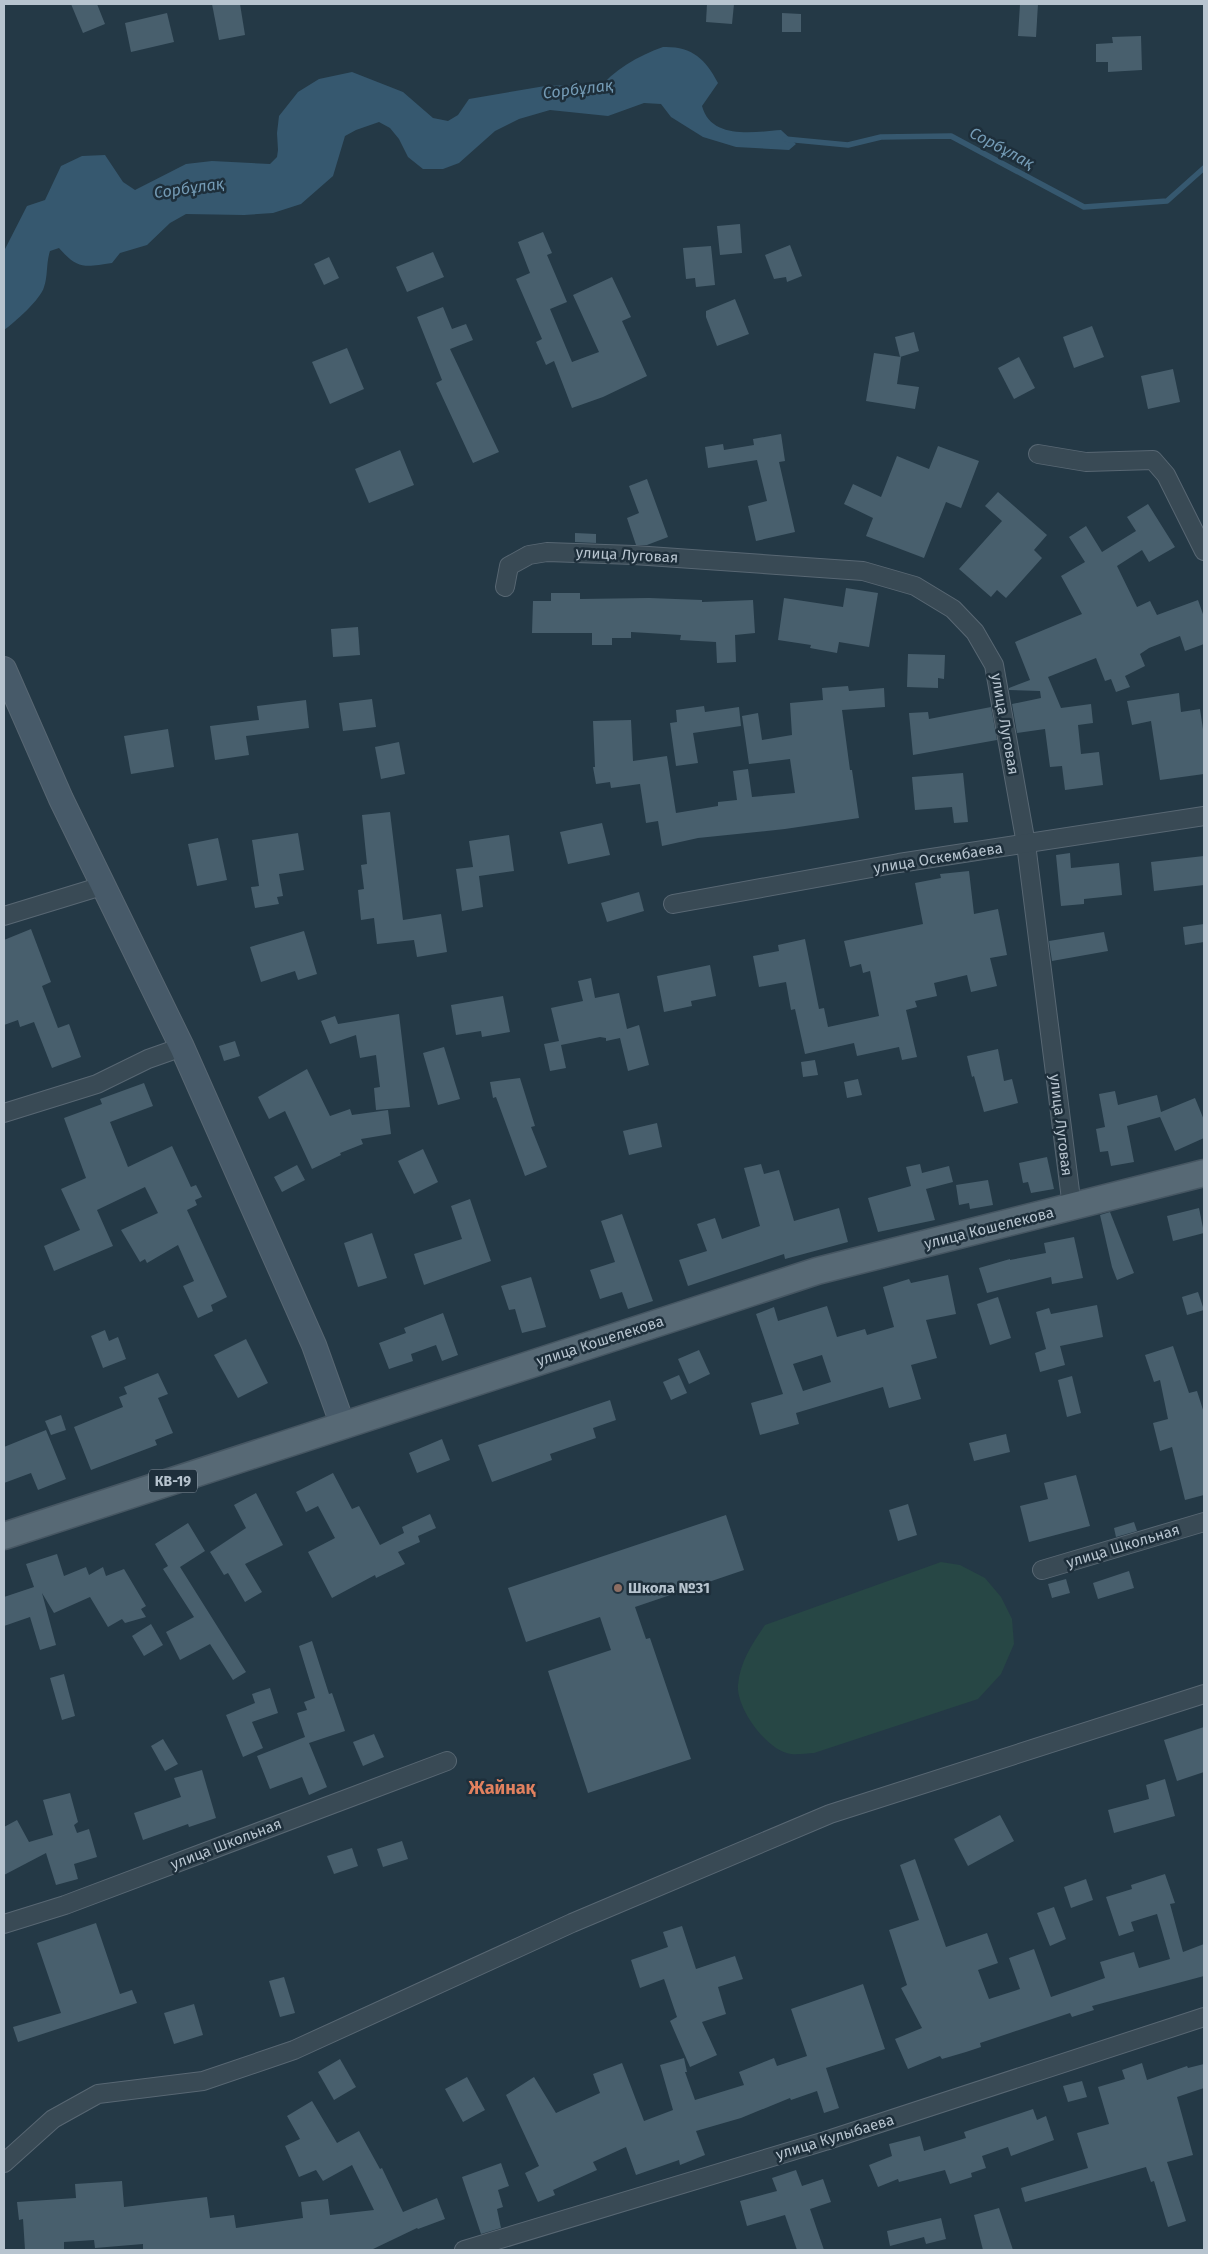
<svg xmlns="http://www.w3.org/2000/svg" width="1208" height="2254" viewBox="0 0 1208 2254" font-family="'Fira Sans',sans-serif">
<rect width="100%" height="100%" fill="#243946"/>
<path fill="#274745" d="M941 1562 960 1565 985 1578 1001 1597 1012 1619 1014 1644 1001 1674 978 1699 814 1753C807 1753 798 1755 791 1754 767 1751 736 1708 738 1685 740 1662 752 1644 765 1625Z"/>
<path fill="#36586f" d="M663 47C691 46 705 58 718 83L702 106C711 140 754 132 781 130L796 144 789 150 736 147 703 137 671 117 661 104 644 103 608 116 550 110 519 119 495 131 459 163 443 169H423L408 157 399 139 390 128 379 122 356 130 345 136 333 176 301 204 273 213 244 215 186 214 170 223 147 245 120 253 112 263C85 267 78 270 59 248L50 251C46 263 48 276 44 287 41 299 14 323 4 330V251L27 206 45 200 61 166 82 156 105 155 123 182 135 190 186 164 212 161 270 164 277 157 278 150 277 133 279 116 298 92 319 79 352 72 403 92 433 118 448 121 458 115 469 99 545 86 571 85 597 91C613 70 638 56 663 47Z"/>
<g fill="none" stroke-linecap="round" stroke-linejoin="round">
<path stroke="#36586f" stroke-width="5.5" d="M785 139 848 145 881 137 951 136 1084 207 1167 201 1204 168"/>
</g>
<g fill="#485f6d" fill-rule="evenodd">
<path d="M71 4H97L105 24 83 33Z"/>
<path d="M212 4H240L245 35 219 40Z"/>
<path d="M707 4H734L732 24 706 22Z"/>
<path d="M1020 4H1038L1036 37 1018 36Z"/>
<path d="M167 13 174 42 131 52 125 23Z"/>
<path d="M782 13 801 14V32H782Z"/>
<path d="M1141 36 1142 70 1108 72V62H1096V44L1113 43 1112 37Z"/>
<path d="M740 224 742 253 720 255 717 226Z"/>
<path d="M543 232 552 253 547 255 567 302 550 309 572 362 599 352 573 295 612 277 631 317 622 321 647 376 603 397 572 408 554 361 546 365 536 342 542 339 516 279 530 273 518 242Z"/>
<path d="M790 245 802 276 787 282 786 277 774 279 765 255Z"/>
<path d="M711 246 715 285 696 287 695 278 686 279 683 248Z"/>
<path d="M433 252 444 277 407 292 396 267Z"/>
<path d="M329 257 339 278 324 285 314 264Z"/>
<path d="M735 299 749 334 717 346 706 317V311Z"/>
<path d="M443 307 452 329 466 324 473 340 450 349 499 452 473 463 436 383 442 380 417 317Z"/>
<path d="M1092 326 1104 357 1074 368 1063 337Z"/>
<path d="M914 332 919 351 900 357 895 337Z"/>
<path d="M347 348 364 389 330 404 312 362Z"/>
<path d="M874 353 901 357 897 384 919 387 915 409 866 401Z"/>
<path d="M1019 357 1035 388 1014 399 998 368Z"/>
<path d="M1173 369 1180 402 1148 409 1141 376Z"/>
<path d="M781 434 785 461 779 462 795 532 756 541 748 506 767 501 757 460 708 468 705 447 723 444 724 450 754 445 753 439Z"/>
<path d="M938 446 979 461 961 508 946 502 924 558 866 536 873 518 844 504 853 484 881 497 897 456 929 469Z"/>
<path d="M400 450 414 485 369 503 355 469Z"/>
<path d="M647 479 668 537 647 545H636L627 518 639 513 629 486Z"/>
<path d="M998 492 1047 535 1034 550 1042 558 1006 598 997 590 991 597 959 569 1002 521 985 506Z"/>
<path d="M1148 504 1175 547 1149 562 1142 550 1117 566 1137 607 1150 601 1157 615 1198 600 1204 617V644L1185 651 1180 636 1149 648 1140 654 1145 666 1125 676 1130 687 1116 692 1111 679 1105 681 1096 658 1048 677 1061 708 1091 704 1093 723 1078 725 1081 754 1099 752 1103 785 1065 790 1062 766 1050 767 1045 729 1017 733 1012 704 1041 698 1040 691 1009 690V688L1030 680 1015 642 1082 614 1061 576 1085 562 1069 537 1086 526 1102 552 1136 531 1127 517Z"/>
<path d="M575 533 596 534V543L575 542Z"/>
<path d="M846 588 878 593 869 647 839 642 837 653 810 648 811 645 778 640 784 598 843 607Z"/>
<path d="M551 593H580V599L649 598 702 600V602L753 600 755 633 735 635 736 662 717 663 716 642 680 640 681 635 631 632V638H612V645H592V633H532L533 601H551Z"/>
<path d="M358 627 360 655 333 657 331 629Z"/>
<path d="M908 654 945 655 944 679 938 678V688L907 687Z"/>
<path d="M848 686 849 691 884 688 885 707 842 710 850 770H852L859 818 785 829 698 838 662 846 658 821 646 823 640 784 611 788 610 782 596 784 593 767H595L593 721 631 720 633 761 667 756 676 813 718 806V802L737 800 733 771 748 769 752 797 795 793 790 759 749 764 742 716 758 713 762 740 792 735 790 703 823 700 822 688Z"/>
<path d="M1179 693 1181 712 1200 709 1204 736V774L1160 780 1151 721 1132 725 1127 701Z"/>
<path d="M372 699 376 727 343 731 339 703Z"/>
<path d="M306 700 309 728 246 736 249 755 215 760 210 726 259 720 257 706Z"/>
<path d="M704 706 705 712 739 707 741 726 693 733 698 763 676 766 670 723 677 722 676 710Z"/>
<path d="M991 707 997 740 913 755 909 713 928 712 929 719Z"/>
<path d="M168 729 174 767 131 774 124 736Z"/>
<path d="M399 742 405 774 381 779 375 747Z"/>
<path d="M963 773 968 822 954 823 952 807 915 810 912 777Z"/>
<path d="M390 812 403 920 441 914 447 952 417 957 414 940 377 944 374 918 361 920 358 890 364 889 361 865 367 864 362 815Z"/>
<path d="M602 823 610 855 568 864 560 832Z"/>
<path d="M298 833 304 870 279 874 283 896 277 897 279 904 255 908 251 887 259 886 252 840Z"/>
<path d="M509 835 514 871 479 876 483 907 462 911 456 869 473 867 469 841Z"/>
<path d="M218 838 227 880 197 886 188 844Z"/>
<path d="M1070 853 1071 868 1119 863 1122 895 1084 899V904L1061 906 1056 855Z"/>
<path d="M1204 856V885L1154 891 1151 862Z"/>
<path d="M969 871 974 914 998 909 1007 955 990 958 997 986 971 992 967 975 934 983 937 996 915 1001 917 1007 906 1010 917 1057 902 1060 899 1047 857 1056 854 1043 805 1054 795 1009 791 1010 786 982 759 987 753 956 779 951 778 945 805 939 819 1009 824 1008 828 1027 879 1016 870 971 863 973 861 964 850 967 844 941 923 924 915 883 941 878 940 874Z"/>
<path d="M639 892 644 911 607 922 601 903Z"/>
<path d="M1204 924V942L1185 945 1183 927Z"/>
<path d="M31 929 51 982 42 986 58 1028 69 1024 81 1057 52 1068 34 1022 20 1027 18 1020 4 1025V940Z"/>
<path d="M304 931 317 974 298 980 295 971 261 982 250 947Z"/>
<path d="M1104 932 1108 951 1052 961 1049 941Z"/>
<path d="M710 965 716 996 691 1001 692 1006 664 1012 657 976Z"/>
<path d="M591 978 595 998 619 993 627 1029 639 1025 649 1065 628 1071 620 1038 606 1041V1038L600 1037 561 1045 566 1068 550 1071 544 1044 559 1041 551 1008 583 1001 578 981Z"/>
<path d="M503 996 510 1032 482 1037 481 1031 456 1035 451 1005Z"/>
<path d="M399 1014 410 1107 376 1110 374 1088 380 1087 376 1055 360 1058 356 1035 330 1044 321 1021 335 1016 338 1024Z"/>
<path d="M235 1041 240 1056 224 1061 219 1046Z"/>
<path d="M444 1047 460 1099 438 1105 423 1053Z"/>
<path d="M998 1049 1004 1081 1012 1079 1018 1103 984 1112 974 1076 972 1077 967 1056Z"/>
<path d="M815 1060 818 1075 803 1077 801 1062Z"/>
<path d="M307 1069 330 1116 350 1109 352 1115 388 1110 391 1134 361 1139 363 1144 340 1153 341 1155 312 1169 285 1111 269 1119 258 1097Z"/>
<path d="M520 1078 535 1126 531 1127 547 1167 525 1176 496 1097 493 1098 490 1082Z"/>
<path d="M858 1079 862 1095 847 1098 844 1082Z"/>
<path d="M144 1083 153 1106 110 1122 128 1167 172 1146 191 1187 196 1185 202 1197 195 1200 197 1205 187 1210 227 1297 211 1305 213 1311 198 1318 183 1286 194 1281 178 1245 147 1263 145 1259 140 1262 121 1230 158 1213 145 1187 97 1210 113 1246 54 1271 44 1246 80 1230 61 1189 86 1178 64 1118 102 1104 100 1099Z"/>
<path d="M1115 1091 1118 1105 1157 1095 1161 1112 1195 1098 1204 1120V1138L1175 1151 1160 1117 1127 1126 1134 1162 1111 1166 1108 1151 1100 1152 1096 1129 1105 1127 1099 1094Z"/>
<path d="M657 1123 662 1147 629 1155 623 1131Z"/>
<path d="M423 1149 438 1182 414 1194 398 1161Z"/>
<path d="M1047 1157 1054 1189 1031 1193 1028 1182 1023 1183 1019 1163Z"/>
<path d="M761 1164 764 1174 779 1170 794 1221 839 1208 848 1242 785 1259 784 1254 688 1286 679 1260 707 1251 697 1224 715 1218 722 1239 760 1226 744 1168Z"/>
<path d="M920 1164 922 1173 949 1166 953 1182 926 1189 935 1220 878 1232 868 1198 911 1186 906 1167Z"/>
<path d="M297 1165 305 1180 282 1192 274 1177Z"/>
<path d="M988 1180 993 1205 970 1209 969 1203 959 1205 956 1185Z"/>
<path d="M470 1199 491 1261 424 1285 414 1254 462 1239 451 1206Z"/>
<path d="M1199 1208 1204 1233 1173 1241 1167 1216Z"/>
<path d="M1110 1212 1134 1273 1117 1280 1112 1267 1100 1215Z"/>
<path d="M622 1214 653 1301 628 1309 622 1292 600 1299 590 1270 615 1262 601 1221Z"/>
<path d="M372 1233 387 1278 358 1287 344 1243Z"/>
<path d="M1074 1237 1083 1278 1052 1284 1051 1277 987 1293 979 1268 1010 1259V1260L1046 1253 1044 1243Z"/>
<path d="M948 1275 956 1314 926 1320 937 1358 911 1365 921 1399 889 1408 883 1387 796 1413 799 1424 760 1435 751 1403 783 1394 756 1314 774 1307 778 1321 827 1306 837 1337 865 1329 867 1335 894 1327 883 1287 909 1279 911 1283ZM822 1355 831 1382 803 1391 793 1364Z"/>
<path d="M531 1277 546 1327 522 1333 515 1309 509 1310 501 1286Z"/>
<path d="M1198 1292 1204 1310 1187 1315 1182 1297Z"/>
<path d="M998 1297 1011 1338 990 1345 977 1304Z"/>
<path d="M1097 1305 1103 1337 1060 1346 1065 1365 1040 1372 1035 1353 1046 1349 1036 1312 1049 1308 1051 1314Z"/>
<path d="M443 1313 458 1355 442 1361 436 1345 411 1354 413 1361 389 1369 379 1343 406 1333 404 1328Z"/>
<path d="M105 1330 109 1341 118 1337 126 1359 103 1368 91 1336Z"/>
<path d="M246 1339 268 1383 238 1398 214 1355Z"/>
<path d="M1173 1346 1189 1393 1197 1391 1204 1413V1495L1185 1500 1172 1447 1160 1451 1153 1423 1168 1419 1160 1380 1154 1382 1145 1355Z"/>
<path d="M699 1350 710 1374 689 1384 678 1359Z"/>
<path d="M158 1373 168 1394 158 1398 173 1433 155 1440 157 1445 91 1470 74 1427 123 1407 119 1397 127 1394 124 1387Z"/>
<path d="M679 1375 687 1393 671 1400 663 1382Z"/>
<path d="M1072 1376 1081 1413 1067 1417 1058 1380Z"/>
<path d="M610 1400 616 1420 593 1428 596 1438 550 1454 552 1460 492 1482 478 1445Z"/>
<path d="M61 1415 66 1430 51 1435 45 1421Z"/>
<path d="M46 1430 66 1479 38 1490 31 1473 4 1483V1447Z"/>
<path d="M1006 1434 1010 1452 974 1461 969 1443Z"/>
<path d="M442 1439 450 1460 417 1473 409 1453Z"/>
<path d="M333 1473 352 1509 359 1506 380 1545 404 1533 402 1527 430 1514 436 1528 418 1536 420 1542 398 1552 405 1564 376 1578 375 1575 332 1598 308 1552 335 1538 318 1506 306 1512 296 1492Z"/>
<path d="M1076 1475 1090 1526 1029 1542 1020 1506 1048 1499 1044 1483Z"/>
<path d="M256 1493 283 1545 245 1564 262 1592 245 1602 228 1573 224 1575 210 1552 246 1528 234 1505Z"/>
<path d="M908 1504 917 1535 898 1541 889 1510Z"/>
<path d="M726 1515 744 1570 635 1607 646 1639 650 1638 691 1759 588 1793 548 1671 611 1650 600 1617 526 1642 508 1588Z"/>
<path d="M1134 1522 1137 1531 1116 1537 1114 1528Z"/>
<path d="M188 1523 205 1551 180 1567 246 1672 233 1680 210 1644 180 1660 166 1632 194 1617 163 1569 168 1566 155 1544Z"/>
<path d="M57 1554 64 1576 86 1567 89 1575 103 1567 106 1576 124 1569 146 1606 141 1609 146 1617 125 1623 122 1619 108 1627 90 1597 54 1613 42 1593 56 1645 40 1650 30 1617 4 1626V1597L34 1587 26 1564Z"/>
<path d="M1129 1571 1134 1588 1098 1599 1093 1583Z"/>
<path d="M1066 1579 1070 1593 1052 1598 1048 1584Z"/>
<path d="M151 1624 163 1645 144 1656 132 1636Z"/>
<path d="M312 1641 329 1694 332 1693 345 1731 309 1743 327 1787 309 1795 302 1777 270 1789 257 1756 305 1737 297 1713 307 1710 304 1702 315 1698 299 1646Z"/>
<path d="M64 1674 75 1716 62 1720 50 1678Z"/>
<path d="M270 1688 278 1713 252 1722 263 1748 243 1757 226 1715 255 1703 252 1694Z"/>
<path d="M1204 1727V1772L1177 1781 1164 1740Z"/>
<path d="M374 1734 384 1757 363 1766 353 1742Z"/>
<path d="M163 1739 178 1764 165 1771 151 1746Z"/>
<path d="M202 1770 216 1818 189 1827 188 1824 143 1840 134 1813 181 1797 174 1778Z"/>
<path d="M1165 1779 1175 1816 1114 1833 1108 1810 1149 1799 1146 1785Z"/>
<path d="M70 1793 78 1822 74 1825 77 1833 89 1829 97 1857 74 1864 78 1879 56 1885 46 1853 4 1875V1827L17 1820 29 1842 53 1835 43 1800Z"/>
<path d="M1000 1815 1014 1841 968 1866 954 1839Z"/>
<path d="M402 1841 408 1859 383 1867 377 1849Z"/>
<path d="M352 1848 358 1866 334 1874 327 1856Z"/>
<path d="M915 1859 946 1947 987 1933 998 1963 978 1970 989 1999 1020 1989 1009 1958 1034 1949 1051 1997 1105 1978 1100 1962 1134 1952 1139 1968 1170 1959 1157 1914 1131 1922 1134 1931 1119 1936 1106 1897 1132 1889 1131 1885 1165 1874 1175 1903 1170 1904 1183 1952 1204 1944V1976L1092 2006 1094 2010 1072 2017 1070 2013 980 2043 981 2047 966 2052 942 2059 940 2056 908 2069 895 2039 922 2028 901 1988 907 1985 889 1930 919 1920 900 1865Z"/>
<path d="M1086 1879 1093 1900 1071 1908 1064 1887Z"/>
<path d="M1054 1907 1066 1939 1050 1946 1037 1913Z"/>
<path d="M96 1923 120 1994 132 1990 137 2003 18 2042 13 2027 61 2013 37 1943Z"/>
<path d="M682 1926 696 1969 735 1956 743 1979 718 1987 726 2014 702 2022 717 2055 690 2067 670 2021 677 2017 664 1979 640 1988 631 1960 668 1947 663 1932Z"/>
<path d="M284 1977 295 2013 280 2017 269 1981Z"/>
<path d="M863 1984 885 2049 826 2068 839 2108 824 2113 817 2091 791 2100 790 2098 741 2118 696 2131 705 2155 680 2165 679 2160 636 2175 626 2147 593 2162 597 2170 553 2190 555 2195 538 2202 525 2173 539 2166 506 2095 534 2077 556 2113 600 2093 593 2074 622 2063 644 2121 673 2110 660 2065 684 2058 687 2072H685L695 2100 744 2085 739 2072 774 2058 777 2066 807 2056 791 2009Z"/>
<path d="M194 2004 203 2035 174 2044 164 2013Z"/>
<path d="M340 2059 356 2087 334 2100 318 2072Z"/>
<path d="M1142 2063 1147 2080 1187 2066 1188 2068 1204 2064V2088L1177 2097 1193 2155 1167 2162 1186 2221 1168 2227 1154 2181 1151 2182 1146 2167 1025 2202 1021 2188 1088 2168 1077 2133 1109 2124 1098 2087 1125 2079 1122 2070Z"/>
<path d="M467 2077 485 2110 463 2122 445 2089Z"/>
<path d="M1082 2081 1087 2097 1068 2102 1063 2086Z"/>
<path d="M312 2101 337 2143 359 2131 380 2169 382 2168 403 2212 437 2198 445 2219 418 2229 417 2228 371 2250H143V2244L95 2248 94 2240 64 2242V2250H25L23 2219 19 2220 17 2202 76 2198 75 2184 122 2181 124 2207 207 2197 210 2218 234 2215 236 2228 303 2218 301 2202 328 2199 330 2215 374 2210 352 2165 323 2181 316 2170 299 2177 285 2146 300 2139 287 2116Z"/>
<path d="M1033 2109 1037 2120 1046 2116 1054 2140 1011 2156 1008 2147 982 2156 986 2168 971 2173 972 2177 950 2184 945 2170 899 2182 898 2179 878 2187 869 2165 892 2156 889 2144 920 2136 924 2151 966 2138 964 2132Z"/>
<path d="M501 2163 509 2186 498 2190 503 2207 497 2209 501 2228 481 2234 462 2177Z"/>
<path d="M796 2170 802 2186 823 2179 831 2202 810 2209 824 2250H797L785 2215 747 2226 740 2201 777 2191 772 2178Z"/>
<path d="M999 2208 1013 2250H983L974 2215Z"/>
<path d="M941 2218 946 2239 926 2244 924 2237 890 2246 887 2231Z"/>
</g>
<g fill="none" stroke-linecap="round" stroke-linejoin="round">
<g stroke="#586773" stroke-width="20">
<g id="minor">
<path d="M1038 454 1086 462 1153 460 1166 475 1204 551"/>
<path d="M505 587 509 566 529 555 547 552 634 555 863 571 915 586 953 609 975 632 994 665 1026 844 1072 1207"/>
<path d="M673 904 899 863 1204 816"/>
<path d="M4 916 102 886"/>
<path d="M4 1113 97 1084 148 1059 182 1047"/>
<path d="M1042 1570 1204 1522"/>
<path d="M4 1924 65 1905 447 1761"/>
<path d="M4 2163 53 2119 98 2094 203 2081 294 2050 572 1923 830 1814 1204 1694"/>
<path d="M464 2250 825 2141 1204 2017"/>
</g>
</g>
<g stroke="#586773" stroke-width="26">
<path id="secondary" d="M4 669 61 799 182 1047 314 1345 343 1426"/>
</g>
<g stroke="#465662" stroke-width="29">
<path id="primary" d="M4 1536 817 1271 1204 1173"/>
</g>
<use href="#minor" stroke="#394a55" stroke-width="18"/>
<use href="#secondary" stroke="#475a69" stroke-width="24"/>
<use href="#primary" stroke="#576975" stroke-width="26"/>
</g>
<circle fill="#8d6e63" stroke="#1e2f3b" stroke-width="2" cx="618" cy="1588" r="5"/>
<g text-anchor="middle" dominant-baseline="central" stroke-width="5" stroke-linejoin="round" paint-order="stroke">
<rect fill="#1e2f3b" stroke="#8997a3" stroke-width="1" x="149" y="1469.5" width="48" height="23" rx="4"/>
<g font-size="14" font-weight="bold" fill="#b7c4cf">
<text x="173" y="1481">КВ-19</text>
</g>
<g font-size="15" fill="#b7c4cf" stroke="#1e2f3b">
<text transform="translate(627 555) rotate(3)">улица Луговая</text>
<text transform="translate(1005 724) rotate(80)">улица Луговая</text>
<text transform="translate(938 858) rotate(-9)">улица Оскембаева</text>
<text transform="translate(1061 1125) rotate(83)">улица Луговая</text>
<text transform="translate(989 1228) rotate(-14)">улица Кошелекова</text>
<text transform="translate(600 1341) rotate(-18)">улица Кошелекова</text>
<text transform="translate(1123 1546) rotate(-17)">улица Школьная</text>
<text transform="translate(226 1844) rotate(-21)">улица Школьная</text>
<text transform="translate(835 2137) rotate(-17)">улица Кулыбаева</text>
</g>
<g font-size="15" font-weight="bold" fill="#b7c4cf" stroke="#1e2f3b" text-anchor="start">
<text x="628" y="1588">Школа №31</text>
</g>
<g font-size="16" font-style="italic" fill="#749bb5" stroke="#1e2f3b">
<text transform="translate(578 89) rotate(-7)">Сорбұлақ</text>
<text transform="translate(1002 148) rotate(28)">Сорбұлақ</text>
<text transform="translate(189 188) rotate(-8)">Сорбұлақ</text>
</g>
<g font-size="18" font-weight="bold" fill="#e2815f" stroke="#1e2f3b">
<text x="502" y="1788">Жайнақ</text>
</g>
</g>
<rect width="1208" height="2254" fill="none" stroke="#b7c4cf" stroke-width="10"/>
</svg>
